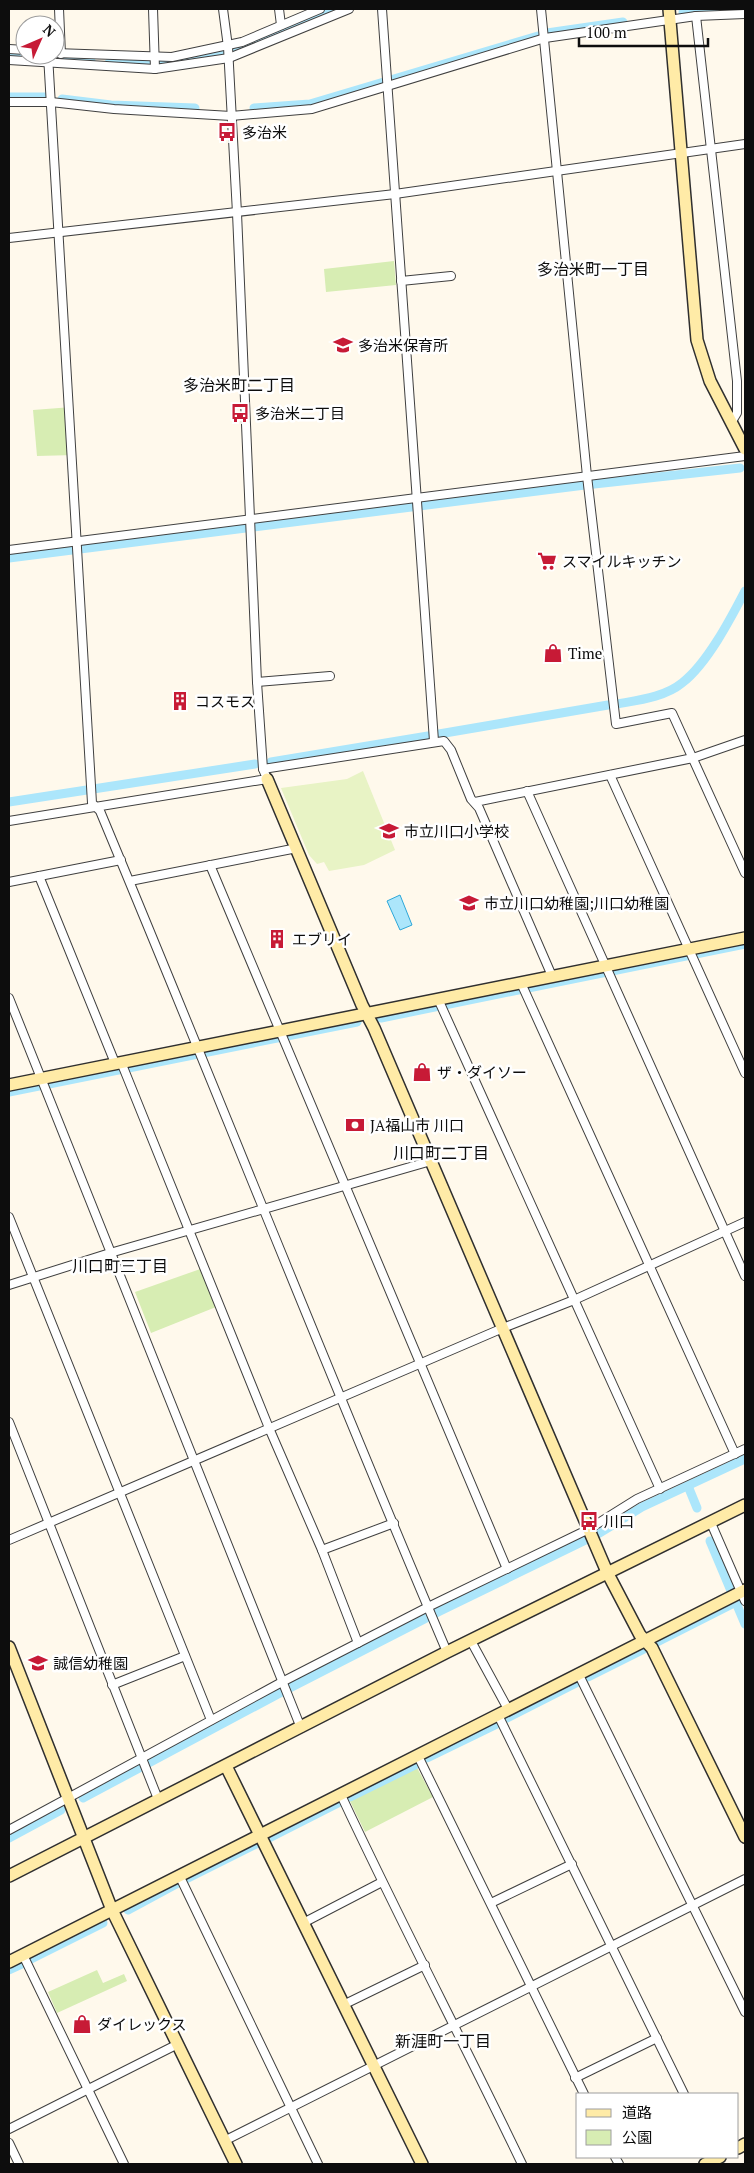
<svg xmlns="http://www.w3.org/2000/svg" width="754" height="2173" viewBox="0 0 754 2173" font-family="'PT Serif','Noto Sans JP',serif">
<rect width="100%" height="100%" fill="#fff9ec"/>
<g fill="#d7edb3">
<path d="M394 261 396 285 326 292 324 269Z"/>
<path d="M72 407 75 455 37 456 33 410Z"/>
<path d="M206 1267 221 1305 151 1333 135 1292Z"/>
<path d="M416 1766 433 1797 365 1832 349 1799Z"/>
<path d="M97 1970 103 1983 124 1974 127 1981 57 2013 48 1992Z"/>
</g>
<path fill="#e8f3c5" d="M363 771 395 850 364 865 329 871 324 862 317 864 309 855 281 788 347 779Z"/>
<path fill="#ace6fb" stroke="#2da7d8" d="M400 895 412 925 400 930 387 901Z"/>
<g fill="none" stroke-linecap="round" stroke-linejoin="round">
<g stroke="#ace6fb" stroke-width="9">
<path d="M683 12 718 9"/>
<path d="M547 33 623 22"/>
<path d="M9 55 91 61"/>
<path d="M109 63H171L236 51 337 9"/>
<path d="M9 97H46"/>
<path d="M62 99 111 105 195 108"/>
<path d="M254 108 310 104 538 36"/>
<path d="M9 558 585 485 740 468"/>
<path d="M617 704C639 700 665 697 682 683 707 664 731 618 745 591"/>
<path d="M439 734 608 705"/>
<path d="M271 762 428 736"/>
<path d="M9 802 255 764"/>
<path d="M381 1018 745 944"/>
<path d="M9 1092 357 1022"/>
<path d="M688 1486 697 1508"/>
<path d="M710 1541 745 1624"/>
<path d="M657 1642 738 1601"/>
<path d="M588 1677 646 1648"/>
<path d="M507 1718 576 1683"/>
<path d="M427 1758 497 1724"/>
<path d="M350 1797 415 1765"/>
<path d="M83 1798 278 1694 440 1611 598 1534 642 1507 745 1459"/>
<path d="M9 1838 61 1810"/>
<path d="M269 1838 338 1803"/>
<path d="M186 1879 258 1843"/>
<path d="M128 1910 178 1883"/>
<path d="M31 1959 103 1923"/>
<path d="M9 1970 22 1964"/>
</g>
<g stroke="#404040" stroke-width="10">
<g id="street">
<path d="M59 9 61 54"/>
<path d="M153 9 155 69"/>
<path d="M279 9 281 25"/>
<path d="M382 9 434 741"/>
<path d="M541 9 587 476 616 724 672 713 745 873"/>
<path d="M696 16 737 381V413L731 423"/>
<path d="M9 49 25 50"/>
<path d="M55 53 172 57 242 42 320 9"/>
<path d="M48 55 92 803 100 811C217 1091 328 1373 447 1652"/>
<path d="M9 60 155 69 229 58 349 9"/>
<path d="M9 102H51L114 109 231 116 312 109 545 38 696 16 745 14"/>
<path d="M9 238 395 194 745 144"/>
<path d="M401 281 451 276"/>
<path d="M9 550 745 456"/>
<path d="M257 682 330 676"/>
<path d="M263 769 444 741 451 750 471 799 479 808 552 976"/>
<path d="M610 775 745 1073"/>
<path d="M527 791 745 1276"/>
<path d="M475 802 693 758 745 740"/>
<path d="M9 821 267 779 263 769 257 682 237 213 228 47 223 9"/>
<path d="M210 865 507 1569"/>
<path d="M39 876 115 1063"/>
<path d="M130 881 297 848"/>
<path d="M9 882 121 860"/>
<path d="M521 983 735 1454"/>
<path d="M9 998 301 1728"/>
<path d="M438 999 660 1489"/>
<path d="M121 1062 269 1428 322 1550 358 1643"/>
<path d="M9 1217 211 1720"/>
<path d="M9 1285 110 1253 431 1161"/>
<path d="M9 1422 158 1799"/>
<path d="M711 1523 745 1601"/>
<path d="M9 1540 503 1328 574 1300 745 1222"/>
<path d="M322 1550 394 1523"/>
<path d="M471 1641 508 1709"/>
<path d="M578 1673 745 2012"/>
<path d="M112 1685 185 1656"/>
<path d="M498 1715 684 2094"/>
<path d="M418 1756 584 2094"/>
<path d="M341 1795C399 1919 463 2041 522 2164"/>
<path d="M9 1830 282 1682 428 1607 589 1529 637 1499 745 1449"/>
<path d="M179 1875 318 2164"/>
<path d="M491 1903 572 1864"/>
<path d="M303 1923 382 1882"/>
<path d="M23 1955 124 2164"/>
<path d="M343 2005 425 1965"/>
<path d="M575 2078 657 2038"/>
<path d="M9 2129 178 2044"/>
<path d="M224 2141 745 1879"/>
<path d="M9 2143 19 2164"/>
<path d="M615 2157 619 2164"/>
</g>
</g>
<g stroke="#2f2f2f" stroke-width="14">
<g id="secondary">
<path d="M669 9 697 340 710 381 745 449"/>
<path d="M267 779 362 1005 374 1028 607 1572 640 1635 652 1648 745 1837"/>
<path d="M9 1085 745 938"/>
<path d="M9 1647 112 1910 236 2164"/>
<path d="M226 1766 422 2164"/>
<path d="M9 1876 447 1652 745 1505"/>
<path d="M9 1962 745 1590"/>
<path d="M738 2148 745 2144"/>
<path d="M705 2164 720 2157"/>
</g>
</g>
<use href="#street" stroke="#fff" stroke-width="8"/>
<use href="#secondary" stroke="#ffeba7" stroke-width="11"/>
</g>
<defs>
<g id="bus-bare" transform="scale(1.5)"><path d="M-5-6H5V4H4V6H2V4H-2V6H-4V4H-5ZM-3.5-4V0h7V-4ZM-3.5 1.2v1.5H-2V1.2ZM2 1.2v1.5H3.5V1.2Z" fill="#c71a36" stroke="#fff" stroke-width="2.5" paint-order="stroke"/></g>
<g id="school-bare" transform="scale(1.5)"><path d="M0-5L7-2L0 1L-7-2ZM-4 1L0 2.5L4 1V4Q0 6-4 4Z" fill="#c71a36" stroke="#fff" stroke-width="2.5" paint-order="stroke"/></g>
<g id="supermarket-bare" transform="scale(1.5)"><path d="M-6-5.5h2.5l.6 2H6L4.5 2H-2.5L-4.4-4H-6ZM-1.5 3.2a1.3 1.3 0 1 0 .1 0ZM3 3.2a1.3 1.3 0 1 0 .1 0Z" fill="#c71a36" stroke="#fff" stroke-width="2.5" paint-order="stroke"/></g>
<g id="shop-bare" transform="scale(1.5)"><path d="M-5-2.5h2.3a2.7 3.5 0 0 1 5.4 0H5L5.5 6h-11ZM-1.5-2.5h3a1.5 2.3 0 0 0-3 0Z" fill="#c71a36" stroke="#fff" stroke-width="2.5" paint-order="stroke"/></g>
<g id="building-bare" transform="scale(1.5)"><path d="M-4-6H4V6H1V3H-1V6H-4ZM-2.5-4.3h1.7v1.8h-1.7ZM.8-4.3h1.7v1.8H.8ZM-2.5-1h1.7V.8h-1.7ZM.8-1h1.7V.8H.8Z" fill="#c71a36" stroke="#fff" stroke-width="2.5" paint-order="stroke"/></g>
<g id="bank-bare" transform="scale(1.5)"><path d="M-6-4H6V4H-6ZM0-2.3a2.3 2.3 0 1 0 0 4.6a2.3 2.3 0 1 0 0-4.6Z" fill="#c71a36" stroke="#fff" stroke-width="2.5" paint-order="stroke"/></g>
</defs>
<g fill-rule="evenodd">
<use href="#bus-bare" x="227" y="132"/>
<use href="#school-bare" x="343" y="345"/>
<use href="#bus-bare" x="240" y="413"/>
<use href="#supermarket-bare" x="547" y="561"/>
<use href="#shop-bare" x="553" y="653"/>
<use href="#building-bare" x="180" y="701"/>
<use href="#school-bare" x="389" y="831"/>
<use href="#school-bare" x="469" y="903"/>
<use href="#building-bare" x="277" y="939"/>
<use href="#shop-bare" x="422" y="1072"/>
<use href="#bank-bare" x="355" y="1125"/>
<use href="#bus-bare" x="589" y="1521"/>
<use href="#school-bare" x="38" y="1663"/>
<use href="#shop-bare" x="82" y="2024"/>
</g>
<g text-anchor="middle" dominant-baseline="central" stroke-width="5" stroke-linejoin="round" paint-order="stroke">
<g font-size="15" fill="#0d0d0d" stroke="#fff" text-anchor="start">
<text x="242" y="132">多治米</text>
<text x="358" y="345">多治米保育所</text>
<text x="255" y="413">多治米二丁目</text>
<text x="562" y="561">スマイルキッチン</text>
<text x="568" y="653">Time</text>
<text x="195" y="701">コスモス</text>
<text x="404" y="831">市立川口小学校</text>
<text x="484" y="903">市立川口幼稚園;川口幼稚園</text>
<text x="292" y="939">エブリイ</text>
<text x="437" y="1072">ザ・ダイソー</text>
<text x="370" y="1125">JA福山市 川口</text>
<text x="604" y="1521">川口</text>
<text x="53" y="1663">誠信幼稚園</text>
<text x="97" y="2024">ダイレックス</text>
</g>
<g font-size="16" fill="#0d0d0d" stroke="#fff">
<text x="593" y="269">多治米町一丁目</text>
<text x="239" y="385">多治米町二丁目</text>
<text x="441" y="1153">川口町二丁目</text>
<text x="120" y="1266">川口町三丁目</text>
<text x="443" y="2041">新涯町一丁目</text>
</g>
</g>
<rect width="754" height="2173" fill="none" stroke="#0d0d0d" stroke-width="20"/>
<rect x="576" y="2093" width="162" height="65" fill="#ffffff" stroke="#9e9e9e"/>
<rect x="586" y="2109" width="25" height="8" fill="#ffeba7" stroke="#9e9e9e"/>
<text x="622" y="2118" font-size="15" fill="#0d0d0d">道路</text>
<rect x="586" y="2130" width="25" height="15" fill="#d7edb3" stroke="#9e9e9e"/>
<text x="622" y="2143" font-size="15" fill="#0d0d0d">公園</text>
<g transform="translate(40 40) rotate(45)"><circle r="24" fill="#ffffff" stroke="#9e9e9e"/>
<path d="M0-4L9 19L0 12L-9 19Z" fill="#c71a36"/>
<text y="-8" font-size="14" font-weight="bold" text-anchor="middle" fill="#0d0d0d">N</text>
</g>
<path d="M579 38v8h129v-8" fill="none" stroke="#0d0d0d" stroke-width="2.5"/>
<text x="586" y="38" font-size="15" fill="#0d0d0d" stroke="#ffffff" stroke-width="4" paint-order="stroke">100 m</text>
</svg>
